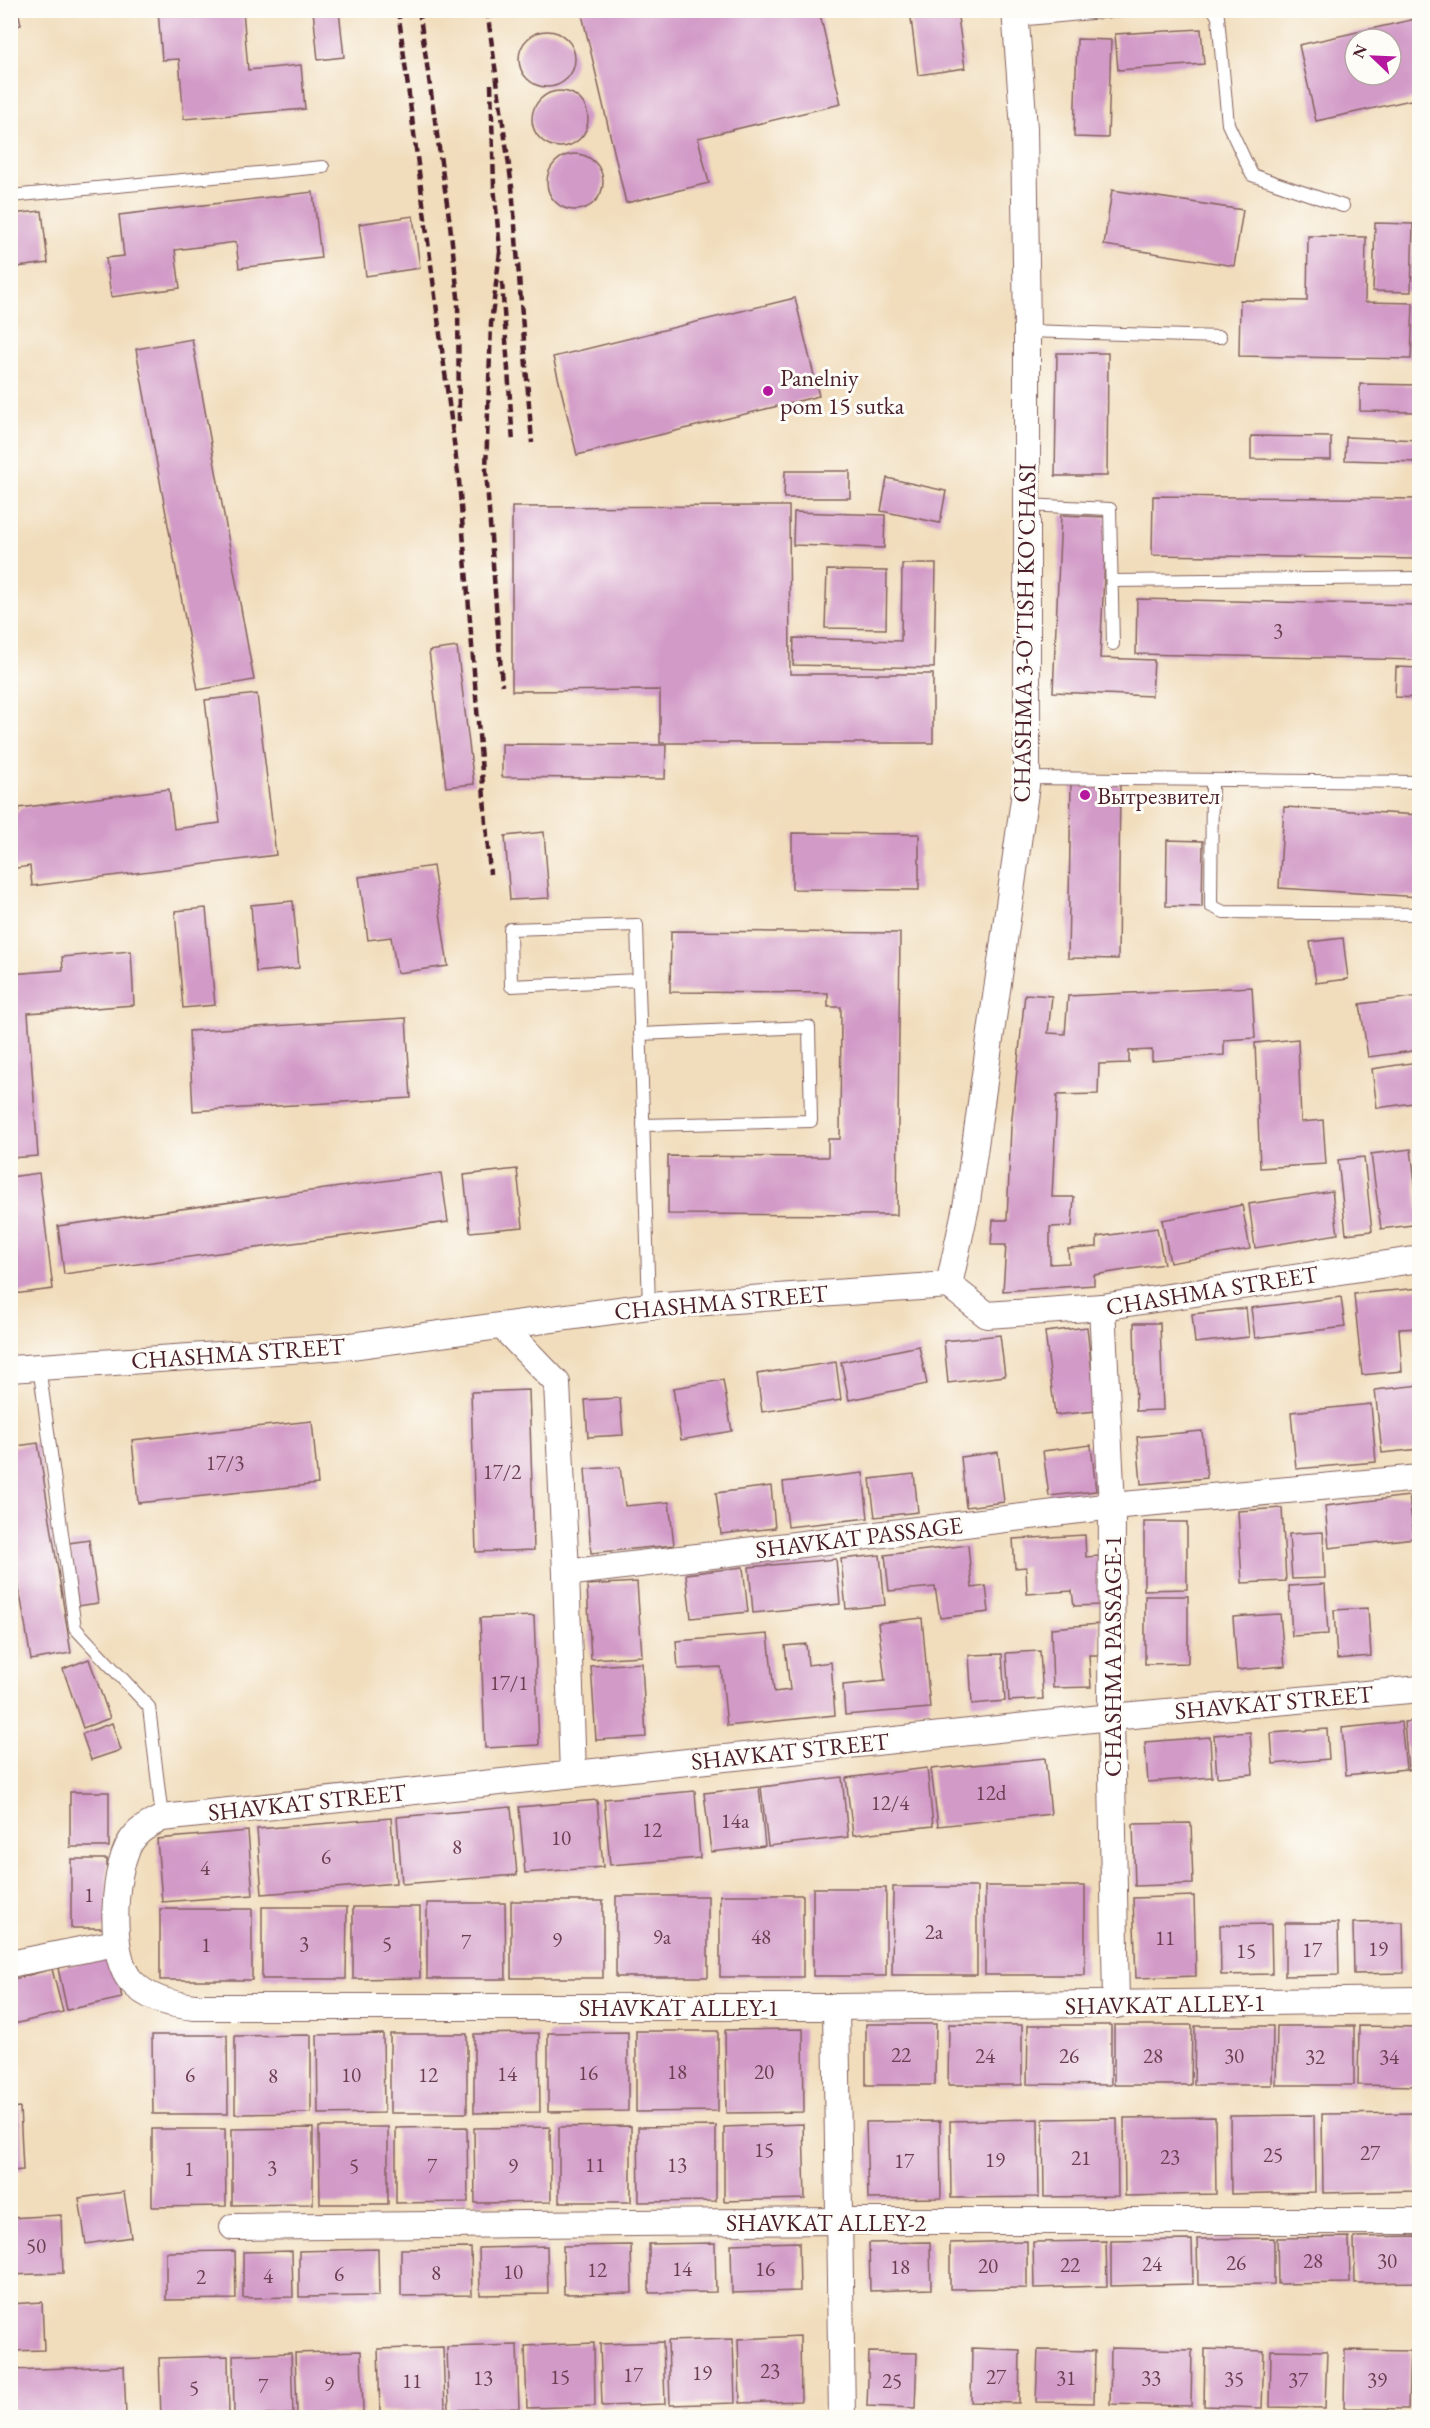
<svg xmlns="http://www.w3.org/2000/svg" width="1430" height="2428" viewBox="0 0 1430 2428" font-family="'EB Garamond',serif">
<rect width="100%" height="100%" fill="#fdfcf7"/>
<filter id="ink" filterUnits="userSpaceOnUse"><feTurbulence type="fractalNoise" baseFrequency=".0167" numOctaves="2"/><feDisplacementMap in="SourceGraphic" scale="12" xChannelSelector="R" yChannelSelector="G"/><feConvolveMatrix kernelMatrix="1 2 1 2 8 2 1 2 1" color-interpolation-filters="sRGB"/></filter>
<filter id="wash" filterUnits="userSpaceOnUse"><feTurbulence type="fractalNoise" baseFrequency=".008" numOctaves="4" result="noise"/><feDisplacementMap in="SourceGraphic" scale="24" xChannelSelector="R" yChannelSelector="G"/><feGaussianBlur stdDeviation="1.35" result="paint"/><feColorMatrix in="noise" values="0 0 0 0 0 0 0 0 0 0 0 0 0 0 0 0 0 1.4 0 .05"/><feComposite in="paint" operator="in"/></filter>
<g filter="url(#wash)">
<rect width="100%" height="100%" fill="#f1ddbc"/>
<g id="blocks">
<g fill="#d29ac7" fill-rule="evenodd">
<path d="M10 10H18L21 25 10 27Z"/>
<path d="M158 10H243L248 70 301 65 305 109 184 119 179 59 162 60Z"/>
<path d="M313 10H339L344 57 318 60Z"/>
<path d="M581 10H819L841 104 698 138 709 183 626 203Z"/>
<path d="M910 10H957L965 68 918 75Z"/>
<path d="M1420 18V98L1316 121 1299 45ZM1355 39H1391V75H1355Z"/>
<path d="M1201 29 1204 64 1118 70 1115 34Z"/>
<circle cx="547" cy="59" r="28"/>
<path d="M1077 39 1111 40 1108 138 1074 137Z"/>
<circle cx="560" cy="119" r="28"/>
<circle cx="575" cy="182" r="28"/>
<path d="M1112 190 1243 210 1234 266 1104 245Z"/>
<path d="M313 192 321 258 239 268 236 242 175 250 180 288 111 297 106 258 124 256 119 215Z"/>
<path d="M42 211 48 263 10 268V214Z"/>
<path d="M413 216 420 268 366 276 359 224Z"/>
<path d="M1375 223 1413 224 1411 292 1373 291Z"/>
<path d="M1308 236 1366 237 1365 302 1413 303 1411 359 1239 356 1240 300 1307 301Z"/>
<path d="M795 298 819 396 577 455 553 357Z"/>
<path d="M192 339 254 680 198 690 136 349Z"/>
<path d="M1057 353H1108L1107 476H1055Z"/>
<path d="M1360 384 1420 385V412L1360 411Z"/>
<path d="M1251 436 1331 437V460L1251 459Z"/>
<path d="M1346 437 1420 440V462L1345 460Z"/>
<path d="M785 471H850V498H784Z"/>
<path d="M887 478 946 491 940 523 881 511Z"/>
<path d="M1153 496 1420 499V559L1152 555Z"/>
<path d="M789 506 790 674H933V743H660V690L512 691V507Z"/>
<path d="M794 512 885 515 884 548 793 545Z"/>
<path d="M1061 515 1107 517 1100 658 1154 660 1152 696 1053 692Z"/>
<path d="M902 564H936L934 668 793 665 794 638 901 641Z"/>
<path d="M827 570 887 571 886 629 825 628Z"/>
<path d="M1137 599 1420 605V660L1136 654Z"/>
<path d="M457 647 474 784 446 787 429 651Z"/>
<path d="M1396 667 1420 668V698L1395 697Z"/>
<path d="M257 694 276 855 32 886 30 866 10 869V812L19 811V808L169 789 174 829 220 823 205 700Z"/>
<path d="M502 744 666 745 665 779 502 777Z"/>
<path d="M1071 784H1120L1118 959 1068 958Z"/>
<path d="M1284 807 1420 815V897L1279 888Z"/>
<path d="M544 832 549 898 510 900 505 836Z"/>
<path d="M792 833 919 834V890L792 889Z"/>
<path d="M1167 840 1203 841 1202 907 1166 906Z"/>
<path d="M433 866 448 966 397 973 391 937 368 940 359 877Z"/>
<path d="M293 901 299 968 256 972 251 905Z"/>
<path d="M206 908 215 1005 183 1008 175 911Z"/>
<path d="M671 931 900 933 897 1215 668 1214V1156L828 1157V1139H840L841 1007H828V993L670 992Z"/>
<path d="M1343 938 1348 979 1316 983 1310 942Z"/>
<path d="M131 951 134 1005 28 1013 38 1156 10 1158V974L63 970 62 957Z"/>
<path d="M1252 987 1255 1038 1224 1040V1055L1152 1061V1050L1129 1051V1063L1099 1064 1098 1094 1057 1095 1052 1197H1074L1072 1226 1050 1227V1264L1069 1263 1068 1249 1097 1247V1237L1157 1228 1164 1264 1094 1275V1285L1003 1291 1006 1245H991L993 1220H1007L1011 1127 1025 994 1052 996 1048 1033 1065 1034 1068 996Z"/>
<path d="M1420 996V1050L1368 1057 1360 1004Z"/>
<path d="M406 1018 411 1098 193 1111 189 1031Z"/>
<path d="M1298 1039 1301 1122 1323 1120 1326 1164 1260 1168 1255 1043Z"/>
<path d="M1417 1062 1420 1102 1377 1108 1372 1069Z"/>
<path d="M1411 1149 1420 1224 1381 1229 1371 1154Z"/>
<path d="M1364 1157 1372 1231 1346 1234 1338 1160Z"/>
<path d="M517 1169 523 1227 470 1232 464 1175Z"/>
<path d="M39 1173 53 1289 14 1294 10 1264V1177Z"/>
<path d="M441 1173 448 1222 64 1274 58 1226Z"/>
<path d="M1332 1191 1338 1234 1255 1248 1249 1204Z"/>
<path d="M1242 1205 1250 1249 1170 1263 1162 1220Z"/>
<path d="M1420 1288V1328L1399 1329 1402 1371 1362 1375 1354 1294Z"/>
<path d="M1341 1297 1345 1327 1255 1338 1251 1308Z"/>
<path d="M1246 1308 1249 1337 1195 1343 1192 1314Z"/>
<path d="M1134 1323H1160L1163 1410 1136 1411Z"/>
<path d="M1087 1327 1096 1411 1055 1415 1045 1332Z"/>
<path d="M1000 1335 1005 1376 948 1383 944 1341Z"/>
<path d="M919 1346 927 1384 849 1400 841 1362Z"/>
<path d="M836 1362 841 1400 762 1412 757 1374Z"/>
<path d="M723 1380 732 1431 681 1440 673 1388Z"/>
<path d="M1420 1385V1449L1382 1453 1375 1390Z"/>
<path d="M529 1390 534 1550 476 1552 471 1392Z"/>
<path d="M620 1398 623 1435 588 1437 585 1400Z"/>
<path d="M1371 1404 1376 1462 1296 1469 1291 1412Z"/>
<path d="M312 1421 318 1484 138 1503 132 1440Z"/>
<path d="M1202 1431 1207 1478 1141 1484 1137 1437Z"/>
<path d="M38 1443 71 1653 31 1660 10 1533V1447Z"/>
<path d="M1091 1445 1096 1491 1049 1496 1043 1451Z"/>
<path d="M998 1452 1004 1502 966 1507 961 1457Z"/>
<path d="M620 1467 625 1506 669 1502 674 1545 591 1553 585 1469Z"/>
<path d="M863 1473 868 1518 788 1527 783 1482Z"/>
<path d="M914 1474 918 1512 875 1517 870 1479Z"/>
<path d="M771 1486 775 1528 721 1534 716 1493Z"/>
<path d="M1415 1495H1420V1522H1418Z"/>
<path d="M1409 1496 1414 1538 1329 1548 1325 1506Z"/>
<path d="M1282 1508 1286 1581 1242 1583 1238 1511Z"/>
<path d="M1144 1522H1187V1589L1144 1590Z"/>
<path d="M1323 1532 1325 1578 1292 1579 1289 1534Z"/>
<path d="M1085 1535 1086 1557 1099 1556 1101 1605 1074 1606 1072 1591 1027 1594 1026 1567 1015 1568 1013 1539Z"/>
<path d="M89 1540 98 1603 78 1606 69 1543Z"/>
<path d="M968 1545 972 1588 986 1586 989 1612 940 1618 935 1587 889 1591 885 1555Z"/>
<path d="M880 1555 885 1605 846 1609 841 1559Z"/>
<path d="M836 1559 840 1604 753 1613 749 1567Z"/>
<path d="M743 1567 748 1612 691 1618 686 1574Z"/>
<path d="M637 1582 642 1656 591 1659 587 1585Z"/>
<path d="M1325 1584 1328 1634 1292 1636 1289 1586Z"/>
<path d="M1145 1596H1188V1663L1145 1664Z"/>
<path d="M1368 1608 1371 1656 1337 1659 1334 1610Z"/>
<path d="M1416 1610H1420V1632H1418Z"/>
<path d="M1280 1614 1285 1666 1237 1670 1233 1617Z"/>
<path d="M534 1616 539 1745 485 1748 480 1618Z"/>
<path d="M922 1618 930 1708 845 1715 843 1685 885 1681 878 1623Z"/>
<path d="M1099 1624V1655H1089L1091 1687 1053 1688 1051 1628Z"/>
<path d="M768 1634 774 1692 790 1690 785 1646 806 1644 808 1665 831 1662 835 1715 727 1726 721 1667 678 1669 676 1641Z"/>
<path d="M1040 1651 1043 1699 1009 1701 1006 1653Z"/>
<path d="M1002 1654 1005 1701 972 1704 969 1655Z"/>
<path d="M89 1659 110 1718 83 1728 63 1669Z"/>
<path d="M642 1663 646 1737 596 1740 591 1666Z"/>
<path d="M1420 1721V1768L1408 1770 1404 1722Z"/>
<path d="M1401 1722 1406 1769 1346 1775 1342 1728Z"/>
<path d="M112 1723 121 1750 91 1760 82 1734Z"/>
<path d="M1327 1729 1329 1759 1273 1764 1271 1733Z"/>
<path d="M1250 1732 1253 1774 1217 1777 1214 1735Z"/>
<path d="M1210 1737 1212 1777 1148 1782 1145 1742Z"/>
<path d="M1045 1758 1051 1814 938 1826 931 1769Z"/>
<path d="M927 1768 933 1826 853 1835 846 1778Z"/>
<path d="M842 1777 848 1837 768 1846 761 1787Z"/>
<path d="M759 1787 765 1846 711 1852 704 1793Z"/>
<path d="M695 1791 700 1858 610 1865 604 1799Z"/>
<rect x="70" y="1792" width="39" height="55"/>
<path d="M597 1800 603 1867 525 1873 519 1807Z"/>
<path d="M511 1807 517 1875 402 1884 397 1817Z"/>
<path d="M391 1818 396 1883 262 1894 257 1829Z"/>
<path d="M1191 1823 1193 1884 1135 1886 1133 1824Z"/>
<path d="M248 1831 253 1895 162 1902 157 1839Z"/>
<rect x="71" y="1859" width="36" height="69"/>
<rect x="985" y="1886" width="100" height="89"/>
<path d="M893 1887H977V1975H892Z"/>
<rect x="813" y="1888" width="73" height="88"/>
<rect x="720" y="1895" width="83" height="82"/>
<rect x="616" y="1896" width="92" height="81"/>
<path d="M1194 1896 1196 1976 1136 1978 1133 1898Z"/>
<rect x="511" y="1901" width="92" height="77"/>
<path d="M427 1903H505L506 1979H427Z"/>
<path d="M262 1907H347L346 1979H262Z"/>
<path d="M353 1907H420V1978L353 1979Z"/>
<rect x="160" y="1909" width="92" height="71"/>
<path d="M1403 1922 1404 1973 1354 1974 1353 1923Z"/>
<path d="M1285 1923H1338L1339 1975 1285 1976Z"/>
<path d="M1271 1924 1272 1974 1221 1975 1220 1925Z"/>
<path d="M113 1956 122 1998 67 2010 58 1968Z"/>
<path d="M52 1969 63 2012 10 2025V1980Z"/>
<path d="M866 2024H936L935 2085H866Z"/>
<path d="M949 2024 1022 2025V2085H948Z"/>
<path d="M1028 2025H1111V2085L1027 2084Z"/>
<path d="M1114 2025H1192L1191 2085H1114Z"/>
<path d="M1195 2026H1273L1272 2085H1194Z"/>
<path d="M1277 2026H1354V2085H1276Z"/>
<path d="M1359 2026 1420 2027V2086L1358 2085Z"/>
<path d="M803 2029 804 2112 726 2113 725 2030Z"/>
<path d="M636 2031H718V2111L636 2112Z"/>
<path d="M628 2032V2111L548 2112V2033Z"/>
<path d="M539 2033 540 2112 474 2113V2034Z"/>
<path d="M383 2034 384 2113 318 2114 317 2035Z"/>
<rect x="390" y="2034" width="77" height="79"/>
<path d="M152 2035H227L228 2114H153Z"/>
<path d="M311 2035V2113L235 2114V2036Z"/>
<path d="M10 2058H13L15 2100H10Z"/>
<path d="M20 2108 23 2170 10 2171V2109Z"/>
<path d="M1416 2113 1417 2191 1323 2193 1322 2114Z"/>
<path d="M1314 2115 1315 2192 1231 2194 1230 2116Z"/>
<path d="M1215 2117 1216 2194 1125 2196 1124 2118Z"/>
<path d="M1117 2118 1118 2196 1044 2197 1043 2119Z"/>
<path d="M1038 2119 1039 2197 951 2198 950 2121Z"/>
<path d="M940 2121 941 2198 868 2199 866 2122Z"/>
<path d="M803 2124 805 2199 724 2201V2127Z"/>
<path d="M631 2126V2202H559V2127Z"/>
<path d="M716 2126V2201L639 2202 638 2127Z"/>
<path d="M319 2127H388V2204H320Z"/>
<path d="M467 2127 468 2202 396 2203V2128Z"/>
<path d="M550 2127 551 2202 475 2203 474 2128Z"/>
<path d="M313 2128V2204L232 2205V2129Z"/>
<path d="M152 2129H225L226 2206 152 2207Z"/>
<path d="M124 2192 131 2237 86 2244 79 2198Z"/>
<path d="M61 2215 63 2273 10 2275V2218Z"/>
<path d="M1420 2236V2282L1355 2283 1354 2237Z"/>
<path d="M1349 2237 1350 2283 1278 2284 1277 2238Z"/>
<path d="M1274 2238V2284L1198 2285 1197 2239Z"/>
<path d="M1192 2240 1193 2284 1111 2286V2241Z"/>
<path d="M1027 2241V2288L950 2289V2243Z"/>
<path d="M1106 2241 1107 2286 1034 2288 1033 2242Z"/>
<path d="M799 2242 800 2291 732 2293 731 2244Z"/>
<path d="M930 2242 931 2289 870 2291 869 2243Z"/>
<path d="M715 2243 716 2292 649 2293V2244Z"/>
<path d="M631 2245 632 2293 564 2294 563 2246Z"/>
<path d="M547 2246 548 2294 480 2295 479 2248Z"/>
<path d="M471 2248 472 2295 401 2296V2249Z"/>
<path d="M378 2249 379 2296 299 2297V2251Z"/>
<path d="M235 2251 236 2299 166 2300V2252Z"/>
<path d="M292 2251 293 2297 243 2298V2252Z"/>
<path d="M42 2302 44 2350 10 2351V2304Z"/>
<path d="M800 2336 801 2401 740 2403 738 2339Z"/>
<path d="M733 2339 735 2403 670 2405 668 2341Z"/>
<path d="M663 2342 665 2404 602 2406 600 2344Z"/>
<path d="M594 2343 595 2406 527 2408 525 2346Z"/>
<path d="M517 2345 519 2408 449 2410 447 2347Z"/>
<path d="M443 2347 445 2410 380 2412 378 2349Z"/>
<path d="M972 2348 1020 2350 1019 2403 971 2402Z"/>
<path d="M1111 2348 1192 2350 1191 2406 1110 2404Z"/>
<path d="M1205 2349 1264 2351 1262 2408 1204 2406Z"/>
<path d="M1038 2350 1095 2351 1094 2403 1036 2402Z"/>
<path d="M1271 2350 1327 2351 1325 2408 1270 2407Z"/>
<path d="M1345 2350 1410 2351 1408 2409 1344 2408Z"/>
<path d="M361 2351 363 2412 297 2414 295 2353Z"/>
<path d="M869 2352 917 2353 915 2408 867 2406Z"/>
<path d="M291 2353 293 2414 234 2416 233 2355Z"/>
<path d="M228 2356 229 2415 161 2418 159 2358Z"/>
<path d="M124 2366 126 2416 12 2418 10 2370Z"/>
</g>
</g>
</g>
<g filter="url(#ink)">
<use href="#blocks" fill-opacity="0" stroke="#84625e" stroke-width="1.5"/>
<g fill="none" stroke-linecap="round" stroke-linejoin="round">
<g stroke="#84625e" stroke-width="14">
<g id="service">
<path d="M1214 10 1218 17 1228 124 1252 175 1343 206"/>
<path d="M1017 20 1123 10"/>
<path d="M10 196 323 167"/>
<path d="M1027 331 1220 337"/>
<path d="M1025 505 1110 509 1113 644"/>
<path d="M1112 581 1420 578"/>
<path d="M1027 778 1420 782"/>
<path d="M1212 780 1211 906 1224 912 1420 914"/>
<path d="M638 980 511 986 510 929 637 925 649 1306"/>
<path d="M640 1034 809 1027 811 1121 643 1125"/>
<path d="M39 1366 75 1628 149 1707 162 1818"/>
</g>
</g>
<g stroke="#84625e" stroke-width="28">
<g id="minor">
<path d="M949 1285 967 1202 1027 778V331L1024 128 1015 10"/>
<path d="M1102 1307 1112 1506 1111 1717 1116 2005"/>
<path d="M502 1326 557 1383 566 1573 1112 1506 1420 1478"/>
<path d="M10 1369 351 1346 649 1306 949 1285 987 1315 1102 1307 1420 1259"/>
<path d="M566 1573 573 1774"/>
<path d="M1420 1689 1111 1717 162 1818C153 1823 141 1828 135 1836 112 1860 107 1958 132 1982 148 1999 173 2005 195 2007H836L1420 2000"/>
<path d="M10 1964 116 1943"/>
<path d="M836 2007 842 2418"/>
<path d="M233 2227 839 2221H1420"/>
</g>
</g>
<use href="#service" stroke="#fff" stroke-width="12"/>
<use href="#minor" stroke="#fff" stroke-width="26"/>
<g stroke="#4a1f2b" stroke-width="4.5" stroke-dasharray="9 4.5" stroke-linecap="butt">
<path d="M398 10 459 481 490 874"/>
<path d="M419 10 450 224 458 297 459 424"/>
<path d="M487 10 512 187 532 443"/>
<path d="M491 84 494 186 501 261"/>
<path d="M500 252 491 324 486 470 502 685"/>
<path d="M502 282 513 443"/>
</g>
</g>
</g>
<g fill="#b5179e" stroke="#fdfcf7" stroke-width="2">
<circle cx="768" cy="391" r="6"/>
<circle cx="1085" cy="795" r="6"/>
</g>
<g text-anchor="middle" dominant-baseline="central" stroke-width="6" stroke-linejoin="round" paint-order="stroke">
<g font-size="21" fill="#6c3e52">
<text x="1278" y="630">3</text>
<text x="225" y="1462">17/3</text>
<text x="502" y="1471">17/2</text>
<text x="509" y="1682">17/1</text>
<text x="991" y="1792">12d</text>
<text x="890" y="1802">12/4</text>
<text x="735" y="1820">14a</text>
<text x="652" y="1829">12</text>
<text x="561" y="1837">10</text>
<text x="457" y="1846">8</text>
<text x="326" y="1856">6</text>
<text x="205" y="1867">4</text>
<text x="89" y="1894">1</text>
<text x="934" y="1931">2a</text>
<text x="662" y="1936">9a</text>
<text x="761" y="1936">48</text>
<text x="1165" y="1937">11</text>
<text x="557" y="1939">9</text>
<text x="466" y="1941">7</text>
<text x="304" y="1943">3</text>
<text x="387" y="1943">5</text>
<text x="206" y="1944">1</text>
<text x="1378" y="1948">19</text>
<text x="1312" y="1949">17</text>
<text x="1246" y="1950">15</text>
<text x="901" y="2054">22</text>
<text x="985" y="2055">24</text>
<text x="1069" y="2055">26</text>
<text x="1153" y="2055">28</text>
<text x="1234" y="2055">30</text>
<text x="1315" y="2056">32</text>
<text x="1389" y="2056">34</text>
<text x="677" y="2071">18</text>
<text x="764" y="2071">20</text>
<text x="588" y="2072">16</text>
<text x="507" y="2073">14</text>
<text x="190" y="2074">6</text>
<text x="351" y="2074">10</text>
<text x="428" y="2074">12</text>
<text x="273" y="2075">8</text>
<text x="764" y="2149">15</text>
<text x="1370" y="2152">27</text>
<text x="1273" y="2154">25</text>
<text x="1170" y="2156">23</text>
<text x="1081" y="2157">21</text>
<text x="995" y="2159">19</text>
<text x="904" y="2160">17</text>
<text x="595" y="2164">11</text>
<text x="677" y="2164">13</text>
<text x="354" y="2165">5</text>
<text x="432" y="2165">7</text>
<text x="513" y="2165">9</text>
<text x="272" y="2167">3</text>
<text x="189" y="2168">1</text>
<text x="36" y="2245">50</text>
<text x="1313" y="2260">28</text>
<text x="1387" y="2260">30</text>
<text x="1236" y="2262">26</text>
<text x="1152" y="2263">24</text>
<text x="1070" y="2264">22</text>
<text x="988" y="2265">20</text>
<text x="900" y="2266">18</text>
<text x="682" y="2268">14</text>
<text x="765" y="2268">16</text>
<text x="597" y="2269">12</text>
<text x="513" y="2271">10</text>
<text x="436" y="2272">8</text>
<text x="339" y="2273">6</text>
<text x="268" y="2275">4</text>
<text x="201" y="2276">2</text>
<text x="770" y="2370">23</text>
<text x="702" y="2372">19</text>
<text x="633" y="2374">17</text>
<text x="560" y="2376">15</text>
<text x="996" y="2376">27</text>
<text x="483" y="2377">13</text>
<text x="1066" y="2377">31</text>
<text x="1151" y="2377">33</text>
<text x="1234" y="2378">35</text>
<text x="1298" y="2379">37</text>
<text x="1377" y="2379">39</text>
<text x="412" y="2380">11</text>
<text x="892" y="2380">25</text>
<text x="329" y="2383">9</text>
<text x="263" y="2385">7</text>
<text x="194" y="2387">5</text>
</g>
<g font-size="24" fill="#4a1f2b" stroke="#fdfcf7" text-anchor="start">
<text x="780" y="377">Panelniy<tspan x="780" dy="28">pom 15 sutka</tspan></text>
<text x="1097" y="795">Вытрезвител</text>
</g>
<g font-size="24" fill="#4a1f2b" stroke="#fdfcf7">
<text transform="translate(1024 633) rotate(-89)">CHASHMA 3-O'TISH KO'CHASI</text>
<text transform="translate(1212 1290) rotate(-9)">CHASHMA STREET</text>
<text transform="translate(721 1302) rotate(-5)">CHASHMA STREET</text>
<text transform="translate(238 1353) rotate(-4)">CHASHMA STREET</text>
<text transform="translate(859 1537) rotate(-7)">SHAVKAT PASSAGE</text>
<text transform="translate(1112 1656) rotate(-90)">CHASHMA PASSAGE-1</text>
<text transform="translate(1274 1702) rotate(-5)">SHAVKAT STREET</text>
<text transform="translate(790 1751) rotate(-6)">SHAVKAT STREET</text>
<text transform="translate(307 1802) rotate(-6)">SHAVKAT STREET</text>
<text transform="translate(1165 2004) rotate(-1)">SHAVKAT ALLEY-1</text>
<text x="679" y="2007">SHAVKAT ALLEY-1</text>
<text x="826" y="2222">SHAVKAT ALLEY-2</text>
</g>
</g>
<rect width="1430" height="2428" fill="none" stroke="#fdfcf7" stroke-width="36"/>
<g transform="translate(1373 57) rotate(293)"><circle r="28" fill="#fdfcf7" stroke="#b5a4a5" stroke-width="1.5"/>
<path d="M0-4.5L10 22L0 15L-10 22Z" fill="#b5179e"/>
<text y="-9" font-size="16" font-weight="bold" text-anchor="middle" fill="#4a1f2b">N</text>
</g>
</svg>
